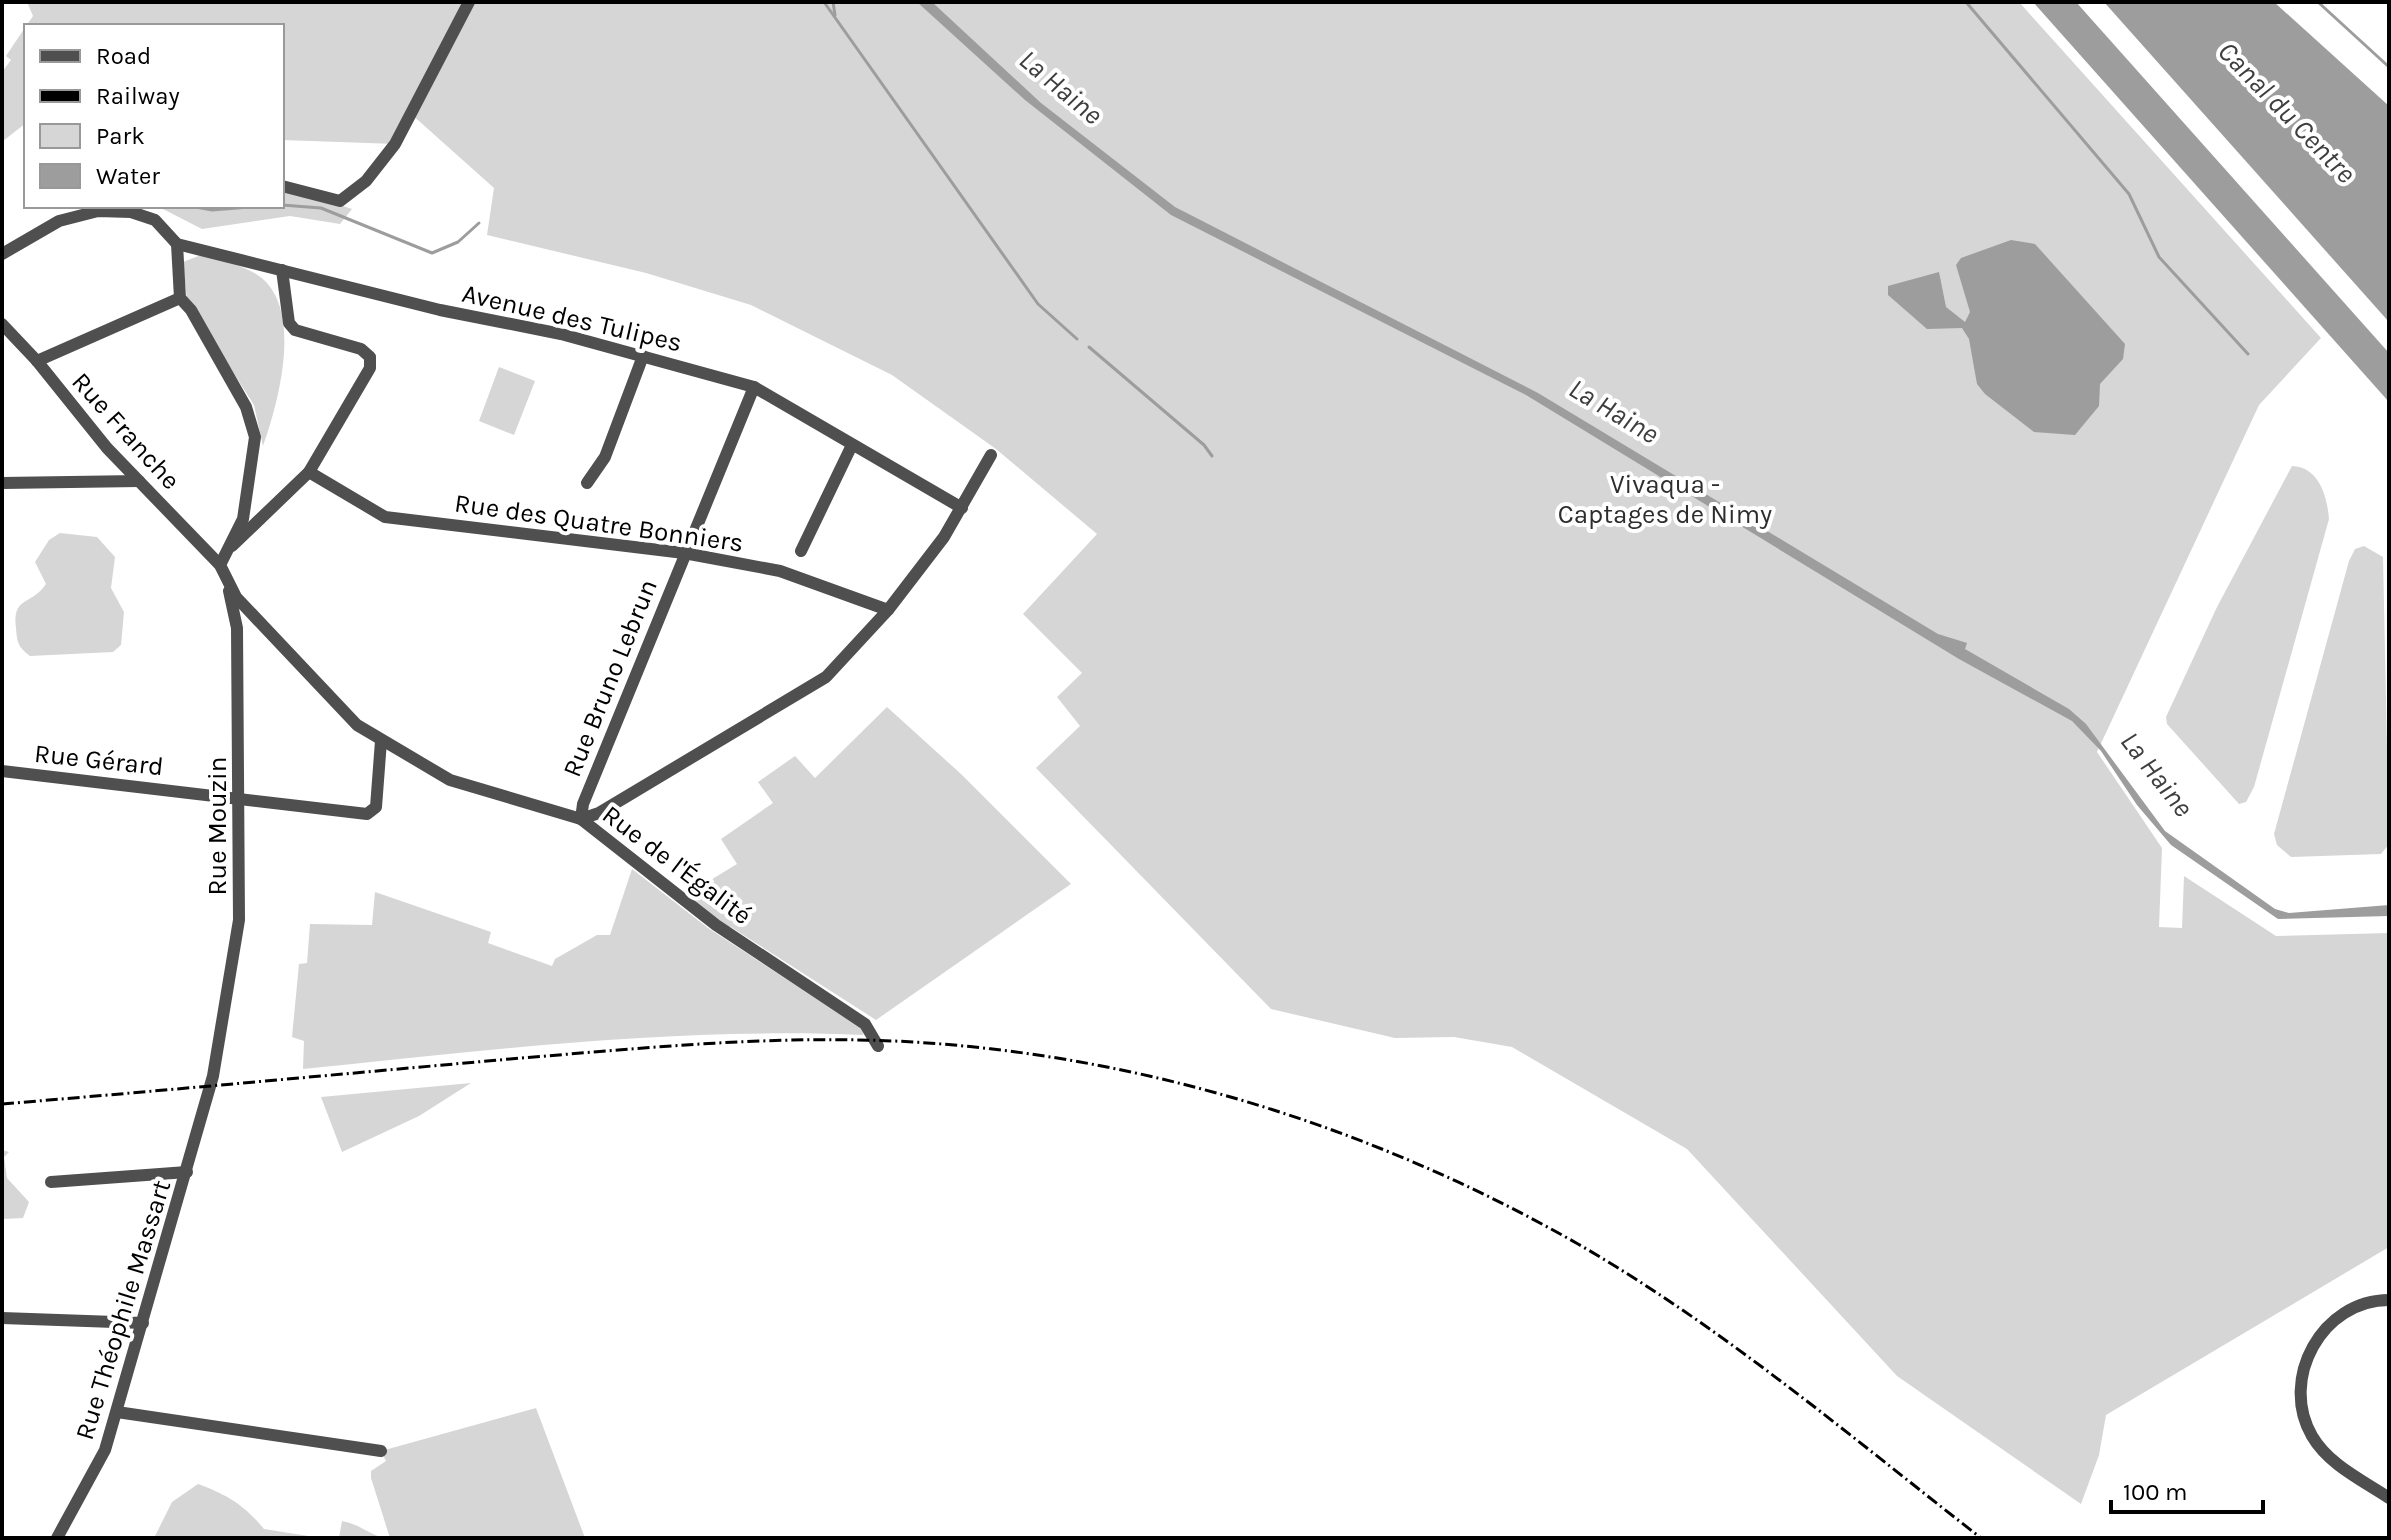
<svg xmlns="http://www.w3.org/2000/svg" width="2391" height="1540" viewBox="0 0 2391 1540" font-family="Karla,sans-serif">
<rect width="100%" height="100%" fill="#fff"/>
<g fill="#d6d6d6">
<path d="M27 2H2019L2321 338 2259 405 2097 752 2162 848 2159 927 2182 928 2184 876 2276 936 2389 933V1247L2106 1415 2099 1455 2081 1504 1897 1376 1687 1149 1512 1047 1454 1037 1395 1038 1271 1009 1036 768 1080 726 1057 697 1082 673 1023 614 1097 534 996 449 892 375 751 305 646 273 487 235 494 188 410 113 395 144 282 140V26H26L33 16Z"/>
<path d="M26 26V123L3 141 2 72 11 60 6 56Z"/>
<path d="M282 186 352 209 340 224 290 216 202 229 161 208 282 206Z"/>
<path d="M201 255C220 260 249 266 264 280 302 316 278 404 263 446L254 405 187 300 183 262Z"/>
<path d="M499 367 535 381 514 435 479 421Z"/>
<path d="M2292 466C2319 467 2327 496 2329 519L2254 787 2246 802 2239 804 2167 724 2166 717 2217 607Z"/>
<path d="M60 533 97 537 115 557 111 588 124 612 121 645 113 652 30 656C18 647 17 642 16 628 12 596 31 606 46 584L35 562 49 540Z"/>
<path d="M2364 546 2383 557 2389 844 2381 854 2291 857 2277 845 2274 834 2349 561 2355 549Z"/>
<path d="M887 707 961 774 1071 884 876 1020 731 927 724 930 681 898 737 864 721 839 773 803 758 782 795 756 815 778Z"/>
<path d="M632 869 708 928 864 1030 863 1035C675 1027 489 1050 303 1069L304 1041 292 1037 299 964 307 963 310 924 372 925 375 892 491 932 488 943 552 966 555 959 597 935H610Z"/>
<path d="M471 1083 419 1116 342 1152 321 1097Z"/>
<path d="M2 1150 9 1152 4 1157 7 1178 29 1202 23 1218 2 1219Z"/>
<path d="M536 1408 585 1538H390L371 1478V1471L386 1461 381 1451Z"/>
<path d="M198 1484C228 1495 244 1505 264 1529L321 1538H154L172 1502Z"/>
<path d="M342 1521C358 1524 368 1533 383 1538H339Z"/>
</g>
<g fill="#9d9d9d">
<path d="M917 2H932L1041 103 1175 207 1538 393 1938 634 1967 643 1965 649 2069 709 2086 724 2165 831 2275 909 2289 913 2389 905V916L2278 919 2171 845 2137 805 2101 751 2072 721 1959 659 1526 395 1171 215 1025 100Z"/>
<path d="M2033 2H2076L2389 353V402Z"/>
<path d="M2104 2H2274L2389 106V322Z"/>
<path d="M2011 240 2035 244 2125 344 2123 359 2100 384 2099 406 2075 435 2034 432 1985 394 1977 384 1969 339 1962 328 1927 329 1888 295V286L1939 272 1946 307 1965 322 1970 312 1956 265 1961 258Z"/>
</g>
<g fill="none" stroke-linecap="round" stroke-linejoin="round">
<g stroke="#9d9d9d" stroke-width="3">
<path d="M824 2 1038 304 1077 339"/>
<path d="M833 2 835 15"/>
<path d="M1966 2 2129 194 2159 257 2248 354"/>
<path d="M2318 2 2389 67"/>
<path d="M282 205 321 208 432 253 458 242 479 223"/>
<path d="M190 206 212 210 264 206"/>
<path d="M1089 347 1204 445 1212 456"/>
</g>
<g stroke="#4f4f4f" stroke-width="12">
<path d="M282 186 340 201 366 181 395 144 469 2"/>
<path d="M177 244 180 298 191 310 246 407 255 437 243 519 220 565"/>
<path d="M2 254 59 221 98 211 131 212 155 220 177 244 440 310 561 334 754 387 962 508"/>
<path d="M2 324 37 361 107 448 220 565 236 597 357 725 450 780 581 819 716 925 865 1024 878 1046"/>
<path d="M37 361 180 298"/>
<path d="M309 472 385 517 684 553 780 571 888 610"/>
<path d="M2 483 139 481"/>
<path d="M587 483 605 457 643 356"/>
<path d="M232 546 309 472 370 368V357L361 349 295 330 289 323 282 270"/>
<path d="M801 551 852 445"/>
<path d="M2 771 367 814 376 807 381 741"/>
<path d="M581 819 599 813 826 677 888 610 944 537 991 455"/>
<path d="M581 819 583 804 754 387"/>
<path d="M51 1182 187 1172"/>
<path d="M2389 1300C2322 1300 2279 1379 2312 1436 2329 1465 2362 1480 2389 1498"/>
<path d="M2 1318 143 1323"/>
<path d="M117 1412 381 1451"/>
<path d="M57 1538 105 1450 213 1076 239 920 237 628 229 591"/>
</g>
<path stroke="#000" stroke-width="3" stroke-dasharray="12 4 2 4" stroke-linecap="butt" d="M2 1104C171 1090 341 1074 510 1059 644 1048 778 1034 913 1042 1146 1056 1375 1128 1578 1244 1722 1327 1850 1436 1981 1538"/>
</g>
<g text-anchor="middle" dominant-baseline="central" stroke-width="8" stroke-linejoin="round" paint-order="stroke">
<g font-size="26" fill="#000" stroke="#fff">
<text transform="translate(572 318) rotate(13)">Avenue des Tulipes</text>
<text transform="translate(126 431) rotate(48)">Rue Franche</text>
<text transform="translate(599 523) rotate(8)">Rue des Quatre Bonniers</text>
<text transform="translate(610 678) rotate(-68)">Rue Bruno Lebrun</text>
<text transform="translate(99 760) rotate(6)">Rue Gérard</text>
<text transform="translate(217 826) rotate(-90)">Rue Mouzin</text>
<text transform="translate(677 865) rotate(37)">Rue de l'Égalité</text>
<text transform="translate(123 1310) rotate(-73)">Rue Théophile Massart</text>
</g>
<g font-size="26" fill="#2d2d2d" stroke="#fff">
<text x="1665" y="484">Vivaqua -<tspan x="1665" dy="30">Captages de Nimy</tspan></text>
</g>
<g font-size="28" font-style="italic" fill="#3e3e3e" stroke="#fff">
<text transform="translate(1061 87) rotate(40)">La Haine</text>
<text transform="translate(2287 112) rotate(46)">Canal du Centre</text>
<text transform="translate(1614 411) rotate(31)">La Haine</text>
<text transform="translate(2157 774) rotate(52)">La Haine</text>
</g>
</g>
<rect width="2391" height="1540" fill="none" stroke="#000000" stroke-width="8"/>
<rect x="24" y="24" width="260" height="184" fill="#ffffff" stroke="#999999" stroke-width="2"/>
<rect x="40" y="50" width="40" height="12" fill="#4f4f4f" stroke="#999999" stroke-width="2"/>
<text x="96" y="64" font-size="24" fill="#000000">Road</text>
<rect x="40" y="90" width="40" height="12" fill="#000000" stroke="#999999" stroke-width="2"/>
<text x="96" y="104" font-size="24" fill="#000000">Railway</text>
<rect x="40" y="124" width="40" height="24" fill="#d6d6d6" stroke="#999999" stroke-width="2"/>
<text x="96" y="144" font-size="24" fill="#000000">Park</text>
<rect x="40" y="164" width="40" height="24" fill="#9d9d9d" stroke="#999999" stroke-width="2"/>
<text x="96" y="184" font-size="24" fill="#000000">Water</text>
<path d="M2111 1500v12h152v-12" fill="none" stroke="#000000" stroke-width="4"/>
<text x="2123" y="1500" font-size="24" fill="#000000" stroke="#ffffff" stroke-width="6" paint-order="stroke">100 m</text>
</svg>
